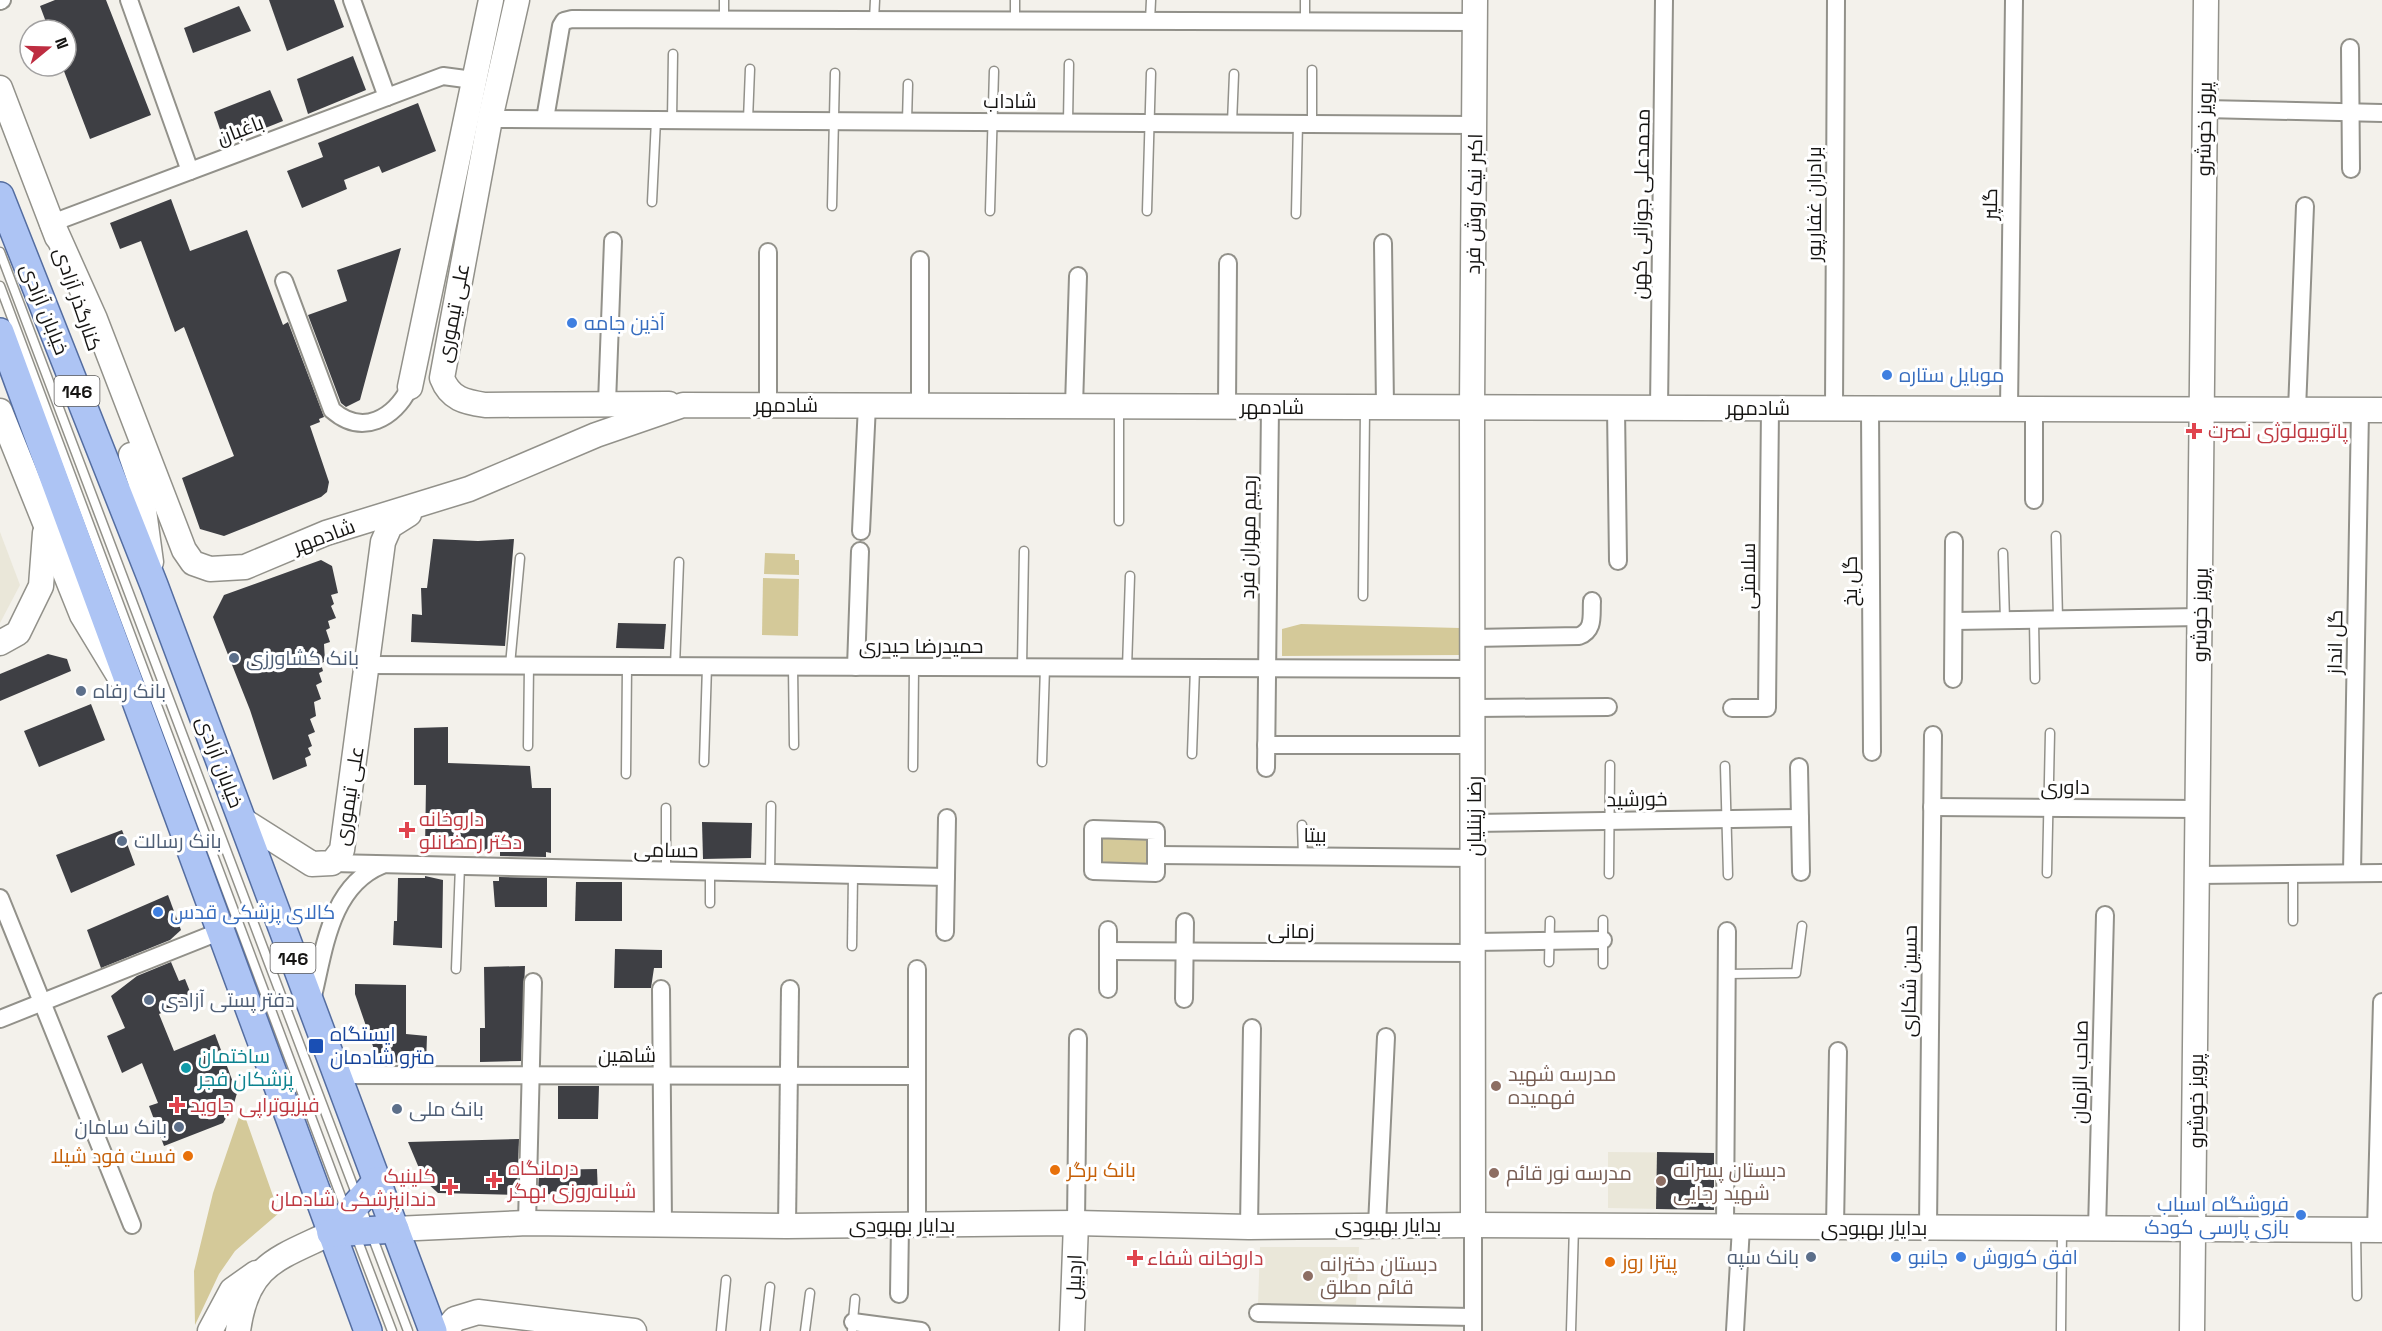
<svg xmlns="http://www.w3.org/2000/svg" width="2382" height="1331" viewBox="0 0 2382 1331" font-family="'Space Grotesk',Cairo,sans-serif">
<rect width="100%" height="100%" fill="#f3f1eb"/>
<g fill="#eae7d9">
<path d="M0 532 20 585 0 623Z"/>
<path d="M1608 1152 1714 1153V1210L1608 1208Z"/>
<path d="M1260 1247H1359L1356 1306 1258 1304Z"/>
</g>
<g fill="#d4c999">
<path d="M765 553 795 554V560H799V575L764 574Z"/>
<path d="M763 578 799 579 798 636 762 635Z"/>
<path d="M1301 624 1460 628V655L1282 656V629Z"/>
<path d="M1101 837 1148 838 1147 868 1100 866Z"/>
<path d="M242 1108 279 1213 235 1251 219 1274 195 1325 194 1271 213 1193Z"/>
</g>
<g fill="#3e3f44">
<path d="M55 0H106L151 115 90 139 62 66H66V30H49L40 6Z"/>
<path d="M269 0H334L344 27 287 51Z"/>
<path d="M239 6 251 31 193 53 184 28Z"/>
<path d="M353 56 366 90 308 114 297 79Z"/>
<path d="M270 90 283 121 225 144 214 112Z"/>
<path d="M418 103 436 151 382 173 379 166 344 180 347 189 302 208 287 171 323 157 318 143Z"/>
<path d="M171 199 190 251 247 230 283 325 288 322 324 417 319 419 320 422 310 426 329 482 327 492 321 497 224 536 200 529 182 478 234 456 184 327 175 332 141 241 120 249 110 223Z"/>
<path d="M401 248 360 400 346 407 341 403 308 315 347 301 337 270Z"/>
<path d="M433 539 478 541 514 539 505 646 411 642 412 614 422 615 421 588H427Z"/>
<path d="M321 560 332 566 338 593 331 595 334 604 331 606 336 618 328 621 330 628 326 630 330 642 324 644 325 661 321 664 323 671 319 673 322 682 316 685 321 699 314 702 316 716 310 719 315 732 308 735 312 746 308 748 311 755 305 758 307 766 273 780 250 710 213 617 224 595Z"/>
<path d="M618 623 666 624 664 649 616 648Z"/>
<path d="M48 654 67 659 71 671 0 701V674Z"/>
<path d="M91 704 105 740 39 767 24 731Z"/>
<path d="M448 727V763L530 766 532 788H551V853L546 852V857L500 856V851L425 850 426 785H414V728Z"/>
<path d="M702 822 752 823 751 858 703 859Z"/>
<path d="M122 830 135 865 71 893 56 855Z"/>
<path d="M425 876 443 880 442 948 393 945 394 921H397L398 878H425Z"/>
<path d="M499 877 547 878V907H495L493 881H499Z"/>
<path d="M576 882H622V921H575Z"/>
<path d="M168 895 181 930 170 940 101 968 87 930Z"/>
<path d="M615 949 662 950V968H654L651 988H614Z"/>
<path d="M171 962 179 981 185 979 191 994 183 997 185 1003 159 1014 174 1051 215 1034 237 1093 233 1107 223 1123 164 1146 149 1106 158 1103 142 1063 122 1073 107 1036 125 1028 111 996 137 976Z"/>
<path d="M525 966 521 1061 480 1062V1028H485L484 967Z"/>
<path d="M355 984 406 985V1034L427 1036 426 1064 387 1062 376 1055 355 994Z"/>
<path d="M558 1086H599L598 1119H558Z"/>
<path d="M519 1139 517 1195 438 1193 424 1180 408 1142Z"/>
<path d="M1657 1152 1714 1153V1210L1656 1209Z"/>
<path d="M597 1169 598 1195 538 1194 539 1170Z"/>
</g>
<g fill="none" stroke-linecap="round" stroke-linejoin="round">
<g stroke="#92918a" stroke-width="11">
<g id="lane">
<path d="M724 20V0"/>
<path d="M874 20 875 0"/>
<path d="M1015 21V0"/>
<path d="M1150 21 1151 0"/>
<path d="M1305 22V0"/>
<path d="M672 120 673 54"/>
<path d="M748 120 750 69"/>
<path d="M907 121 908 84"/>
<path d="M1068 122 1069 64"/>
<path d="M1232 123 1234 74"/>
<path d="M1312 124V70"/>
<path d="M652 202 656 120"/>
<path d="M832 206 835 73"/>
<path d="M990 211 994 71"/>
<path d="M1147 211 1151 73"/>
<path d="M1296 214 1298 123"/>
<path d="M0 252 408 1331"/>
<path d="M0 286 346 1210"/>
<path d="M1119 521V410"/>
<path d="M2056 536 2058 619"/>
<path d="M2003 553 2005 620"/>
<path d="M1363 596 1365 410"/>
<path d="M2034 620 2035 679"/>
<path d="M510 665 520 558"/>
<path d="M675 666 679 562"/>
<path d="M793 666 794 745"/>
<path d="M1022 667 1024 551"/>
<path d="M1127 668 1130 576"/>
<path d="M528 746 529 665"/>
<path d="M1192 754 1195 668"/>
<path d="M704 762 707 666"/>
<path d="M1042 762 1045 667"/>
<path d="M1725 766 1728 875"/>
<path d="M913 767 914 667"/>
<path d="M626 774 627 666"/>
<path d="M666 808V871"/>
<path d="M1302 825 1303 856"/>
<path d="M710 872V903"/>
<path d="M770 873 771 806"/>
<path d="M2047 873 2050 733"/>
<path d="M1609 874 1610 765"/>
<path d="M1603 920V964"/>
<path d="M2293 921V874"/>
<path d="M852 946 853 875"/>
<path d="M1549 962 1550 921"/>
<path d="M456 969 460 866"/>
<path d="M1727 974 1796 973 1802 926"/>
<path d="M2356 1231 2357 1296"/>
<path d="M356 1236 392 1331"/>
<path d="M721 1331 726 1280"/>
<path d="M765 1331 770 1287"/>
<path d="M805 1331 810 1293"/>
<path d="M852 1331 855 1299"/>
<path d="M1571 1331 1574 1226"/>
<path d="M2061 1331 2062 1229"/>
</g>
</g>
<g stroke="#92918a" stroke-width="20">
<g id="street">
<path d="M129 0 190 171"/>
<path d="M352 0 387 97"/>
<path d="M0 1 2 0"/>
<path d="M2350 48 2351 169"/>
<path d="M2205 109 2382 113"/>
<path d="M490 119 1474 125"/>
<path d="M545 119 561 26 564 21 572 19 1475 22"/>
<path d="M52 223 443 76 473 80"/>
<path d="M1383 243 1385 407"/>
<path d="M768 252V405"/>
<path d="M284 281 332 410C363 437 394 418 410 387"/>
<path d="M607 403 613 241"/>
<path d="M920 405V260"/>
<path d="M1074 406 1078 276"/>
<path d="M1227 406 1228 263"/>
<path d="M1616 408 1618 561"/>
<path d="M1659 408 1664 0"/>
<path d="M1834 409 1836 0"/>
<path d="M1870 409 1872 752"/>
<path d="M2009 409 2014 0"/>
<path d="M2034 409V500"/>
<path d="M2297 410 2305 206"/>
<path d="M861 531 867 405"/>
<path d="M1954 621 2200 617"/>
<path d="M1473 638 1579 636C1595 630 1591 615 1592 601"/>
<path d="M369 665 1474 669"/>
<path d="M856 667 860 551"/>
<path d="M1953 679 1954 541"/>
<path d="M1474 708 1608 707"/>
<path d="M1732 708H1767L1770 408"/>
<path d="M1266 745H1474"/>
<path d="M1799 767 1801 872"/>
<path d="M1266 768 1270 407"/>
<path d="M1932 807 2198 809"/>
<path d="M1474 823 1800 818"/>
<path d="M1093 829 1156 831V873L1093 871Z"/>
<path d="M1156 855 1473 858"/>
<path d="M332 863 946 877"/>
<path d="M2352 873 2360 410"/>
<path d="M2198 875 2382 873"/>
<path d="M0 898 132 1225"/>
<path d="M1108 930V989"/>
<path d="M945 932 947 818"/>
<path d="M1473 942 1603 940"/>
<path d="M1108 951 1473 953"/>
<path d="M917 969V1226"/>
<path d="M661 989 663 1225"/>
<path d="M1184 999 1185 922"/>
<path d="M311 1004C324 955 328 887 382 865"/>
<path d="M0 1019 221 931"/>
<path d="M337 1075 917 1076"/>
<path d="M527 1223 533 982"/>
<path d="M1076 1223 1078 1038"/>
<path d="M1377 1225 1386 1037"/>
<path d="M787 1226 790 989"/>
<path d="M1249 1227 1252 1028"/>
<path d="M1725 1227 1727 931"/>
<path d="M1835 1227 1838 1051"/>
<path d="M1928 1228 1933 735"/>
<path d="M2097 1230 2105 915"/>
<path d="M2376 1230 2382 1002"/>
<path d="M899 1294 900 1225"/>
<path d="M1258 1313 1473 1317"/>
<path d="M853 1322 921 1331"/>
<path d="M1473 1331V1225"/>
<path d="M1735 1331 1741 1227"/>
</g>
</g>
<g stroke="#92918a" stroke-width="27">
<g id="secondary">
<path d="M517 0 490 119 442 378C450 399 465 402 485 405L669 404"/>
<path d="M0 88 57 237"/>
<path d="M52 223 95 319 184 550 193 563 210 569 245 567 326 533 469 489 596 435 683 405 2382 410"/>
<path d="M410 387 491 0"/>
<path d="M0 411 82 615 119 676"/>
<path d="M131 455 140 481 151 562"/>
<path d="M0 643 18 633 41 586 45 533"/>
<path d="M241 819 312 864 332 863 342 850 383 542 390 526 409 514"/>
<path d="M1473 1225 1472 407 1475 0"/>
<path d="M395 1229 527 1223 787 1226 1076 1223 1249 1227 1473 1225 2382 1230"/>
<path d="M210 1331 232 1290 256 1273"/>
<path d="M238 1331C247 1264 277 1259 331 1233"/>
<path d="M445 1331 455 1319 478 1312 634 1331"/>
<path d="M1072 1331 1076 1223"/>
<path d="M2192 1331 2206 0"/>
</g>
</g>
<g stroke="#546da0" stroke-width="30">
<g id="primary">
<path d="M0 196 154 585 433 1331"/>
<path d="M0 332 368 1331"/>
<path d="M331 1233 377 1181"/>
<path d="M331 1233 395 1229"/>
</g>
</g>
<use href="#lane" stroke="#fff" stroke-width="8"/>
<use href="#street" stroke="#fff" stroke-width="16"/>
<use href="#secondary" stroke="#fff" stroke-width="24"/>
<use href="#primary" stroke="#adc4f4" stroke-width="27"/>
</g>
<g fill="#3f7fe0" stroke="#fff" stroke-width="2">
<circle cx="572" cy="323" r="6"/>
<circle cx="1887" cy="375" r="6"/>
<circle cx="158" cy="912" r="6"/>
<circle cx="2301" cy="1215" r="6"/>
<circle cx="1896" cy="1257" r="6"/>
<circle cx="1961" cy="1257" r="6"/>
</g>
<g fill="#e0444e" stroke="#fff" stroke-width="2">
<path d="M2191 422h6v6h6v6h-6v6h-6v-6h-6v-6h6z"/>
<path d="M404 821h6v6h6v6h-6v6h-6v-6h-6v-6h6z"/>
<path d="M174 1096h6v6h6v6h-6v6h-6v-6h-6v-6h6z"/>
<path d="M491 1171h6v6h6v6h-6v6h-6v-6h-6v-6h6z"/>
<path d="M447 1178h6v6h6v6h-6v6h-6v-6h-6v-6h6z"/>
<path d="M1132 1249h6v6h6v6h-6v6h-6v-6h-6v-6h6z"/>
</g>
<g fill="#5c6f8a" stroke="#fff" stroke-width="2">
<circle cx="234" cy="658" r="6"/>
<circle cx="81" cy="691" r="6"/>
<circle cx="122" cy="841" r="6"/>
<circle cx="149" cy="1000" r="6"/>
<circle cx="397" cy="1109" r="6"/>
<circle cx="179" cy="1127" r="6"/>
<circle cx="1811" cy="1257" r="6"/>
</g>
<rect fill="#1a4fb4" stroke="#fff" stroke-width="2" x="308" y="1038" width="16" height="16" rx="3"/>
<circle fill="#0f9aa8" stroke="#fff" stroke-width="2" cx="186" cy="1068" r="6"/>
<g fill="#8d6e63" stroke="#fff" stroke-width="2">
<circle cx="1496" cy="1086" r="6"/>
<circle cx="1494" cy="1173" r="6"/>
<circle cx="1661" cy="1181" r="6"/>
<circle cx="1308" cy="1276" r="6"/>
</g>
<g fill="#e8710a" stroke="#fff" stroke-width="2">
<circle cx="188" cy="1156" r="6"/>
<circle cx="1055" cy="1170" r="6"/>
<circle cx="1610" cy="1262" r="6"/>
</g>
<g text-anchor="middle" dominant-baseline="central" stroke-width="6" stroke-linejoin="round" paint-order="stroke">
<g fill="#fff" stroke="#5c5b5a" stroke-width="1.5">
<rect x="54.5" y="376" width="45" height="30" rx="4.5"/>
<rect x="270.5" y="943" width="45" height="30" rx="4.5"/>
</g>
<g font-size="18" font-weight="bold" fill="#161513">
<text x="77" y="391">146</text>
<text x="293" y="958">146</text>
</g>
<g font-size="20" fill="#161513" stroke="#fff">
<text x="1010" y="101">شاداب</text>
<text transform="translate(2204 129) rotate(-89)">پرویز خوشرو</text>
<text transform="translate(240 130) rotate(-21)">باغبان</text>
<text transform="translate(1474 204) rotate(-89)">اکبر نیک روش فرد</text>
<text transform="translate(1641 204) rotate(-89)">محمدعلی جوزانی کهن</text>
<text transform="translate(1814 204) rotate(-90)">برادران غفارپور</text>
<text transform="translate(1990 204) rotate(-89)">گلپر</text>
<text transform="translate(78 299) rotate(71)">کنارگذر آزادی</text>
<text transform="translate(45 309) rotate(68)">خیابان آزادی</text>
<text transform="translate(453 313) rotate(-79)">علی تیموری</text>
<text x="786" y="405">شادمهر</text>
<text x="1272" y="407">شادمهر</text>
<text x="1758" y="408">شادمهر</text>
<text transform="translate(324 536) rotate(-20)">شادمهر</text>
<text transform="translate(1248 537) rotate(-89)">رحیم مهران فرد</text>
<text transform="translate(1748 576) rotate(-90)">سلامتی</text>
<text transform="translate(1850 581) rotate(-90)">گل یخ</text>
<text transform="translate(2200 615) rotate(-89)">پرویز خوشرو</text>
<text transform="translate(2335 642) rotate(-89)">گل انداز</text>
<text x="921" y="646">حمیدرضا حیدری</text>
<text transform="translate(220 762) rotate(69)">خیابان آزادی</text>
<text x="2065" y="787">داوری</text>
<text transform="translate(349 796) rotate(-81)">علی تیموری</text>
<text transform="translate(1637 799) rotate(-1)">خورشید</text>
<text transform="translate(1474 816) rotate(-90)">رضا زینلیان</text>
<text x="1315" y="835">بیتا</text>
<text transform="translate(666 850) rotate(1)">حسامی</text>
<text x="1291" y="931">زمانی</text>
<text transform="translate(1909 981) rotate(-89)">حسین شکاری</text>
<text x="627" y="1055">شاهین</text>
<text transform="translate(2080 1072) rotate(-89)">صاحب الزمان</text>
<text transform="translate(2196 1101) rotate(-90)">پرویز خوشرو</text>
<text x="902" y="1225">بدایار بهبودی</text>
<text x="1388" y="1225">بدایار بهبودی</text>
<text x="1874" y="1228">بدایار بهبودی</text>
<text transform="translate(1074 1277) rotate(-88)">اردبیل</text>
</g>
<g font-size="20" fill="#366cbe" stroke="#fff" text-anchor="start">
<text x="584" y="323">آذین جامه</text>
<text x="1899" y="375">موبایل ستاره</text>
<text x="170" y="912">کالای پزشکی قدس</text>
<text x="2289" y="1204" text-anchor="end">فروشگاه اسباب<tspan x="2289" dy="23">بازی پارسی کودک</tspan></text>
<text x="1908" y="1257">جانبو</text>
<text x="1973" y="1257">افق کوروش</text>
</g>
<g font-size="20" fill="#be3a42" stroke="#fff" text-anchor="start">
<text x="2208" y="431">پاتوبیولوژی نصرت</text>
<text x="419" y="819">داروخانه<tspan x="419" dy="23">دکتر رمضانلو</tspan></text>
<text x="190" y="1105">فیزیوتراپی جاوید</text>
<text x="508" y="1168">درمانگاه<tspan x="508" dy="23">شبانه‌روزی بهگر</tspan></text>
<text x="436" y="1176" text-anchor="end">کلینیک<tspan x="436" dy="23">دندانپزشکی شادمان</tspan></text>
<text x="1147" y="1258">داروخانه شفاء</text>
</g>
<g font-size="20" fill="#4e5e75" stroke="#fff" text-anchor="start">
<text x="246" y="658">بانک کشاورزی</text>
<text x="93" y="691">بانک رفاه</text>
<text x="134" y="841">بانک رسالت</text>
<text x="161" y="1000">دفتر پستی آزادی</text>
<text x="409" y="1109">بانک ملی</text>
<text x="167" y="1127" text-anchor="end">بانک سامان</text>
<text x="1799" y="1257" text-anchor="end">بانک سپه</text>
</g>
<g font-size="20" fill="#164399" stroke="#fff" text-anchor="start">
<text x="330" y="1034">ایستگاه<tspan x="330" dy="23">مترو شادمان</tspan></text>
</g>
<g font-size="20" fill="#0d838f" stroke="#fff" text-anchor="start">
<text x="198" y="1056">ساختمان<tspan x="198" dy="23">پزشکان فجر</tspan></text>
</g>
<g font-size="20" fill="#785e54" stroke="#fff" text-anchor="start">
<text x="1508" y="1074">مدرسه شهید<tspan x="1508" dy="23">فهمیده</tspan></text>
<text x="1673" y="1170">دبستان پسرانه<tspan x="1673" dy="23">شهید رجایی</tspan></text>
<text x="1506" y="1173">مدرسه نور قائم</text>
<text x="1320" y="1264">دبستان دخترانه<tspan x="1320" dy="23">قائم مطلق</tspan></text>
</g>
<g font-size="20" fill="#c56008" stroke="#fff" text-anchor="start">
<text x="176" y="1156" text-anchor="end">فست فود شیلا</text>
<text x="1067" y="1170">بانک برگر</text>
<text x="1622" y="1262">پیتزا روز</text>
</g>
</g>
<g transform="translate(48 48) rotate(71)"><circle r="28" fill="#ffffff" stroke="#a2a1a1" stroke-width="1.5"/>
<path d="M0-4.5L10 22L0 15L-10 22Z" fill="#be2d41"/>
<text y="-9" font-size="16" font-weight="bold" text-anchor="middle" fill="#161513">N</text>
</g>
</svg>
